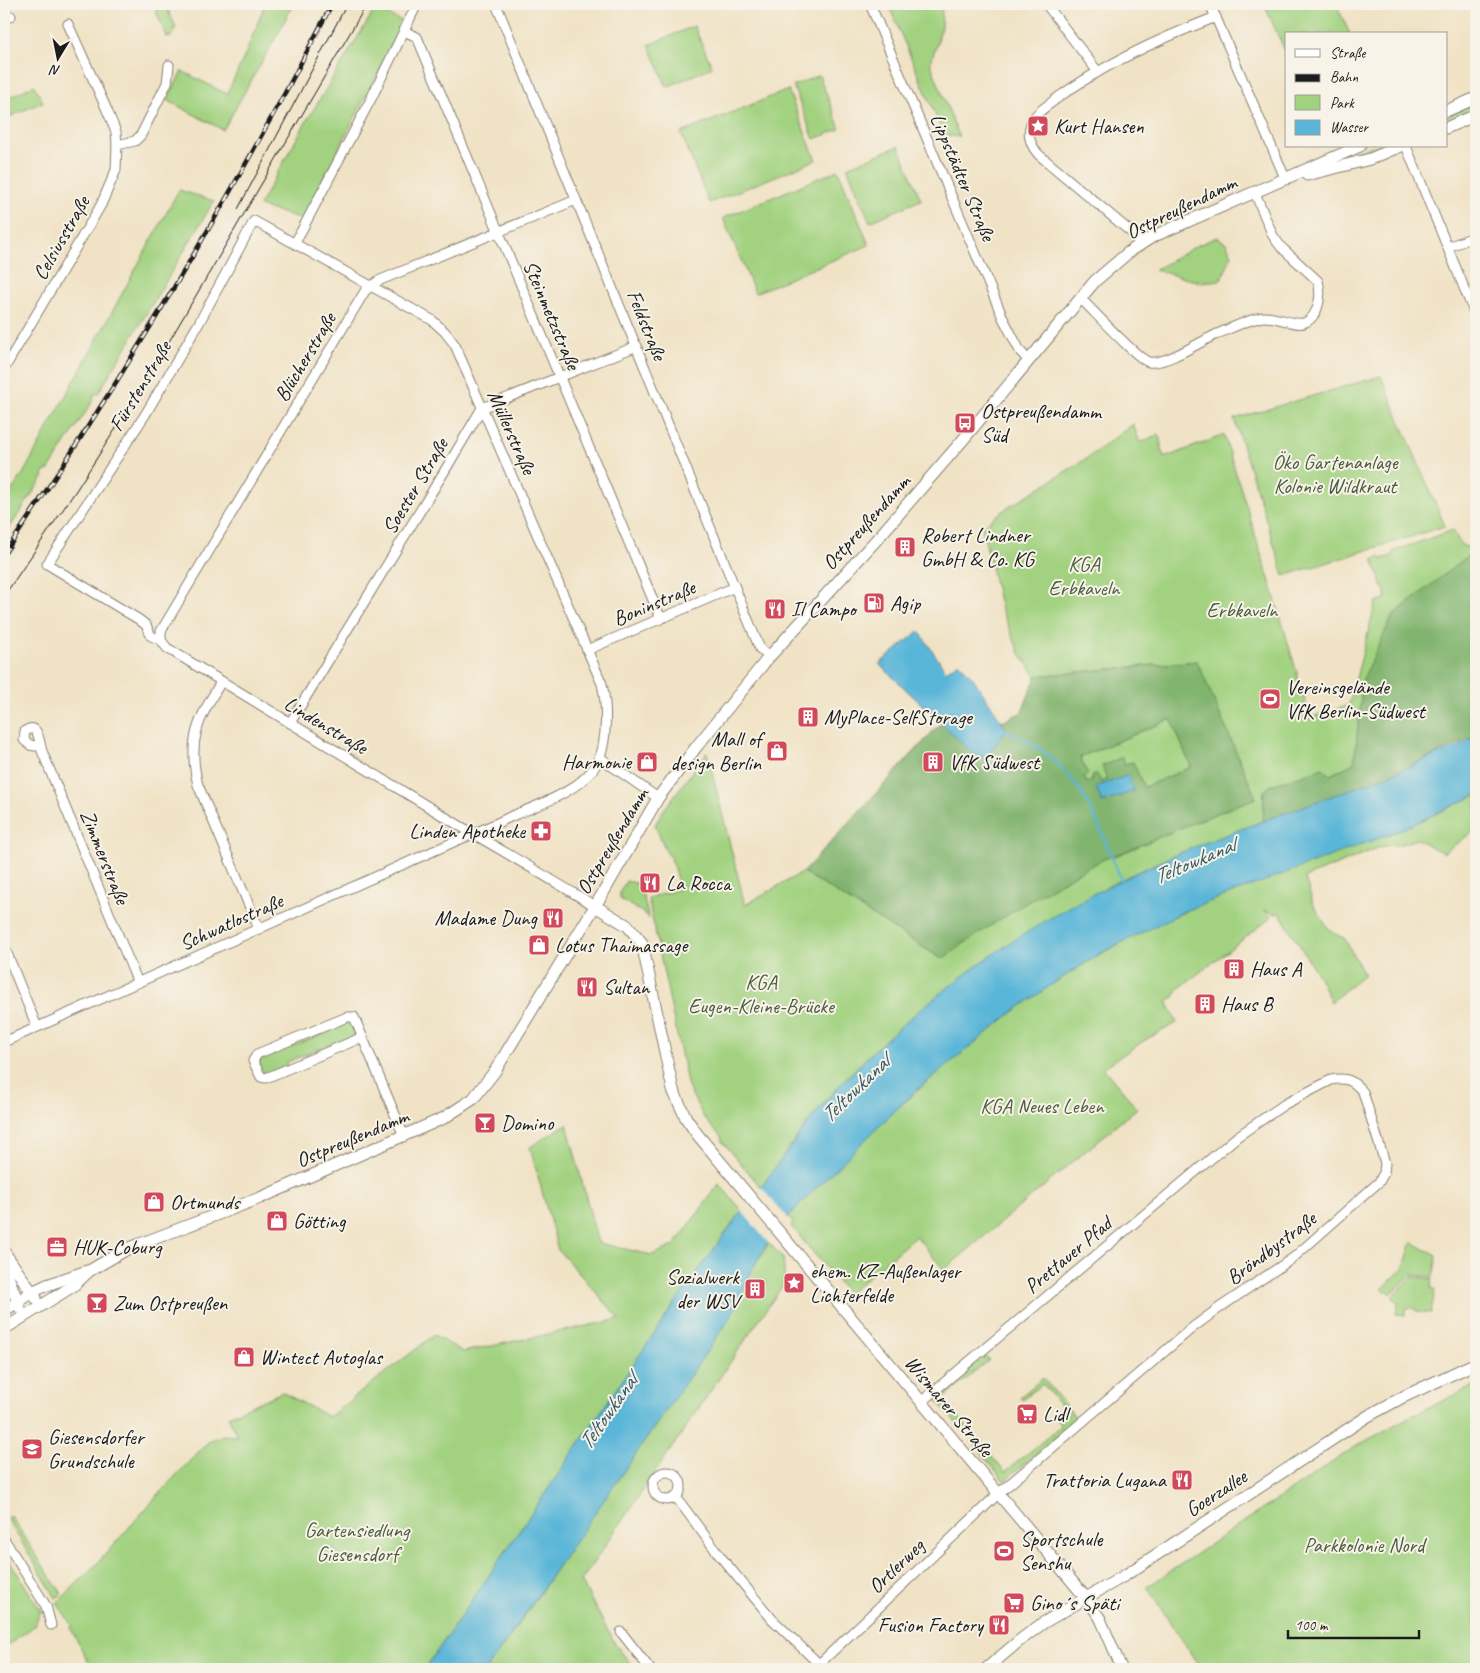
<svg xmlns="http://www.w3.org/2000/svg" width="1480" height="1673" viewBox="0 0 1480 1673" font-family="Caveat,sans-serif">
<rect width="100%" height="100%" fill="#f7f3e8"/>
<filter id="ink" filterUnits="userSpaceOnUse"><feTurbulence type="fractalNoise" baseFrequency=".02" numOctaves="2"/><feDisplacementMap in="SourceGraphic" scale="10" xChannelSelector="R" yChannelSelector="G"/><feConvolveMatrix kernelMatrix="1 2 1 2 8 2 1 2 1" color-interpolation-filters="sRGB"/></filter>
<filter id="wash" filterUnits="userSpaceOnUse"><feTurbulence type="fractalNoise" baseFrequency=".0096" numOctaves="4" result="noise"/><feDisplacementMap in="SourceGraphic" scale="20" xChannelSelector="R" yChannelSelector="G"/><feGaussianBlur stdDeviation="1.12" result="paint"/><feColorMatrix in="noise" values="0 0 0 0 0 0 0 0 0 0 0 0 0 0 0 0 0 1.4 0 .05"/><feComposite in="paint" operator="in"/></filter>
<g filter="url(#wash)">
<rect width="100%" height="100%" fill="#f0e2c5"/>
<g fill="#a2d280" stroke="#5f774e">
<path d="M165 4 176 27 171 37H167L155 9Z"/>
<path d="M265 4H293L280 30 223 130 167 100 182 71 227 94 245 55Z"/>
<path d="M888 4H941C944 24 938 43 930 62L959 137 944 135Z"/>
<path d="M1264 4H1336L1350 34H1286V53Z"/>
<path d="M375 9 404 22 303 219 259 206 306 122Z"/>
<path d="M694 26 712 67 667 87 649 45Z"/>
<path d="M819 75 840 129 814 139 793 86Z"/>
<path d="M34 85 43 102 4 119V100Z"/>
<path d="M788 90 816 160 709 203 681 133Z"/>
<path d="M1476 103V110L1446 122V116Z"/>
<path d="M899 146 921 200 870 222 847 167Z"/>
<path d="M1370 146H1391L1366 156 1342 161 1343 157Z"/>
<path d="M838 170 869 245 755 293 723 218Z"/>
<path d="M179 190 214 201 98 394 96 393 93 398 94 399 48 471 46 470 43 475 44 476 4 536V502L23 474Z"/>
<path d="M1217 237 1226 243 1232 255 1221 280 1200 282 1155 270 1196 246Z"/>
<path d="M1381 376 1445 526 1284 576 1234 419Z"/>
<path d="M1133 424 1140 443 1159 434 1164 458 1224 435 1274 595 1310 718 1349 705 1376 602 1387 598 1373 560 1380 556 1382 559 1392 556 1394 551 1453 530 1461 545 1476 550V555H1469L1363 679 1355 763 1330 775 1264 791 1263 821C1227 835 1190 848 1154 864 1038 918 926 992 838 1087 810 1117 787 1151 763 1185L760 1186 721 1140 722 1138 704 1118 688 1087 648 898 680 889 671 858 667 853 655 825 663 811 707 752 745 905 803 872 942 959 990 925 1057 883 1103 859 1118 855 1187 825 1255 798 1197 661 1036 676 1020 654 1000 606 982 527 1004 510 1089 457Z"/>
<path d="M1171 719 1192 767 1143 788 1133 762 1125 764 1122 757C1117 764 1112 778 1103 781 1097 783 1093 780 1087 783L1084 777 1080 757Z"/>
<path d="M1476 795V830L1443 853 1417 839 1401 844 1380 847 1305 878 1313 904 1327 927 1335 934 1344 938 1364 974 1331 1002 1319 977 1279 912 1276 914 1264 910 1272 917 1178 989 1174 997 1167 1001 1177 1023 1145 1040 1103 1068 1137 1108 944 1270 916 1236 848 1294 791 1226 793 1223 788 1217C891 1109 1010 997 1145 930 1226 890 1313 863 1397 831 1424 820 1450 807 1476 795Z"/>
<path d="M626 881 640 884 649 919 642 912 620 899V892Z"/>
<path d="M348 1021 351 1022 356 1035 332 1047 328 1045 287 1062 286 1067 266 1074C260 1071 258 1062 259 1056L278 1048 282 1050 322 1034 325 1029Z"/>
<path d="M567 1124 598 1243 652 1255 674 1246 719 1184 742 1210 618 1387 425 1669H92L71 1629 72 1625 57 1603 94 1567 167 1485 209 1441 223 1435 237 1436 228 1416 282 1392 329 1417 434 1335 463 1352 620 1319 558 1250 530 1147Z"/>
<path d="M1412 1242 1437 1256 1433 1277 1411 1275 1391 1294 1387 1290 1385 1292 1382 1289 1404 1267Z"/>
<path d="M769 1243 783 1258 785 1282 581 1581 615 1644 635 1669H487L535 1601Z"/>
<path d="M1412 1277 1433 1279 1431 1289 1435 1290 1431 1313 1417 1311 1411 1307 1406 1309 1405 1315 1396 1314 1398 1303 1392 1297Z"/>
<path d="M986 1356 989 1360 943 1399 967 1427 962 1430 935 1398Z"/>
<path d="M1043 1378 1077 1419 1004 1481 972 1441 975 1437 1005 1472 1061 1426 1054 1417 1063 1409 1043 1384 1022 1400 1020 1397Z"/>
<path d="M1476 1385V1669H1201L1147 1587 1355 1447 1407 1418Z"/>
<path d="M11 1516 56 1586H57L62 1594 56 1598 7 1518Z"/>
<path d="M4 1552 41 1611 34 1626 4 1648Z"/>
</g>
<g fill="#81b46e" stroke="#4e6845" fill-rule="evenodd">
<path d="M1469 555H1476V736L1369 784 1263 821 1264 791 1271 785 1323 768 1330 775 1354 763 1363 679 1393 615Z"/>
<path d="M1197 661 1256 798C1213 814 1171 832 1129 850 1120 854 1109 856 1100 861 1045 889 993 923 942 959L803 872 939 725 1006 720 1022 712 1036 676ZM1171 719 1191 767 1144 787 1133 762 1125 764 1122 757 1102 766 1107 779 1101 782 1097 774 1091 776 1092 780 1087 783 1084 777 1088 774 1080 757Z"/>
</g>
<g fill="#5ab6d8" stroke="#3b697a">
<path d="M919 631 946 671 959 662 973 678 1002 722 1006 730 986 757 975 755 879 664Z"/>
<path d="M1476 736V795L1400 830 1185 911 1101 953 1054 983 1013 1012 913 1093 808 1196 788 1217 767 1244 754 1266 730 1318 487 1669H425L684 1290 760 1186 763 1185C787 1151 811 1117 839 1086 927 992 1038 916 1155 864 1189 848 1225 835 1260 822 1316 801 1374 783 1429 758 1445 751 1463 746 1476 736Z"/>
<path d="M1128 775 1134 791 1102 803 1096 787Z"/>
</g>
<path fill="#f0e2c5" d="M758 1184 789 1219 770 1245 740 1209Z"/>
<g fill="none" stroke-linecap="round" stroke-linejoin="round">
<path stroke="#5ab6d8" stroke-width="2.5" d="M1006 730C1021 738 1036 745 1049 756 1089 788 1103 837 1122 882"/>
</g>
</g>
<g filter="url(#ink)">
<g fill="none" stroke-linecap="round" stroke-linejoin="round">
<g stroke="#867f70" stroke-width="11">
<g id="minor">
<path d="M496 4 760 649 769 657"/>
<path d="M870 4 1003 318 1020 351 1028 360"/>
<path d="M1046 4 1098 72"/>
<path d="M1210 4 1286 180"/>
<path d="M4 19 11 16"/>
<path d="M404 31 417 37 661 619"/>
<path d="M117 145 135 141 141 135 167 83 169 65"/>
<path d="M1406 146 1476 317"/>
<path d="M295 243 371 99 417 4"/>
<path d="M1140 244 1132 233 1038 154C1029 143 1026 132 1033 119 1038 111 1049 105 1056 99 1104 64 1161 38 1216 17"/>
<path d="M1448 247 1476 236"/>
<path d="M1080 298C1092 309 1137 359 1149 362 1165 365 1200 342 1215 335 1229 329 1243 322 1258 318 1273 313 1296 328 1306 322 1319 315 1322 295 1318 281L1281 247 1273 236 1255 193"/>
<path d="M4 369 101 205 116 170 117 145 116 132 107 110 68 24"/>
<path d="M161 640V631L365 291 378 281 576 200"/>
<path d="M587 650 735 587"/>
<path d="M221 682C198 720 187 740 198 785L259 929"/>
<path d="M290 723 444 472 482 408 637 346"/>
<path d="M40 744 35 746 30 745 24 740 25 731C39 722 39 742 42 751L138 983"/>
<path d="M599 757 658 798"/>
<path d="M4 946 37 1027"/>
<path d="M363 1037 266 1078 261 1077 253 1061 257 1054 347 1017H354L404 1136"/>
<path d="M4 1042 456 841C475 833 494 825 512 816 541 804 587 789 600 757 607 738 607 704 602 684L455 345 445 332 432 320 254 221 199 323 145 415 47 564 138 619 146 625 151 636 161 640 167 648 460 826C505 852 550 879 595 906"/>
<circle cx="667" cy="1486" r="14"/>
<path d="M676 1497 720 1556 772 1619 819 1664"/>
<path d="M4 1539 46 1606 51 1625"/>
<path d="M621 1632 650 1669"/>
<path d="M814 1669 998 1494 1192 1328 1222 1306 1293 1258 1379 1182 1384 1173 1385 1163 1363 1092C1353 1080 1346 1077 1331 1080L1285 1104 1238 1136 921 1402"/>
</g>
</g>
<g stroke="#867f70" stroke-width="12">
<path id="tertiary" d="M1086 1598 1100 1618 1122 1669"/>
</g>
<g stroke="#867f70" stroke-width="13">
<g id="secondary">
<path d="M1446 111 1476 98"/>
<path d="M1446 128 1476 115"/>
<path d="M1307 175 1370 159 1401 146"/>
<path d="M595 906 628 926 642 943 673 1090 686 1118 697 1134 1086 1598"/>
<path d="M4 1252 36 1298"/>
<path d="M4 1266 20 1308"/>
<path d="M4 1311 32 1292 47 1285 87 1271"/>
<path d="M4 1329 73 1286 89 1271 127 1249 260 1198 444 1118 473 1099 495 1071 606 888 658 798 697 746 769 657 878 538 962 441 1095 281 1129 252 1152 237 1360 146"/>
<path d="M986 1669 1019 1641 1043 1623 1124 1576 1368 1416 1403 1397 1476 1363"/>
</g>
</g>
<use href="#minor" stroke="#fff" stroke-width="9"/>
<use href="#tertiary" stroke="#fff" stroke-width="10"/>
<use href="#secondary" stroke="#fff" stroke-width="11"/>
<g stroke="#1c1c1c" stroke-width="1">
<path d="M238 209 347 4"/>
<path d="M4 596 75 492 140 391 367 4"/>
</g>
<g stroke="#1c1c1c" stroke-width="4.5">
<path id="rail" d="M4 554C124 377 234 194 332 4"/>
</g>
<use href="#rail" stroke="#f7f3e8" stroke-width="2.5" stroke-dasharray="8" stroke-linecap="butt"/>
</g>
</g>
<defs>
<g id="sight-square" transform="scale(1.125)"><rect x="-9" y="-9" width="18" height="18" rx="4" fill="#d1495b" stroke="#f7f3e8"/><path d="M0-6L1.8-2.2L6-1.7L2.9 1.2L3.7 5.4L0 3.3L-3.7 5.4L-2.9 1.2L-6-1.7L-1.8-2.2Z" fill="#fff"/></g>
<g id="bus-square" transform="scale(1.125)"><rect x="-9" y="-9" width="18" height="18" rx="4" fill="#d1495b" stroke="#f7f3e8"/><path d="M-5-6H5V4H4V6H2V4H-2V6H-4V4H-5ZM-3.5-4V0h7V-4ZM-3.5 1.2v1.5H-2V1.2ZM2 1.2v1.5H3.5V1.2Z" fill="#fff"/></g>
<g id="building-square" transform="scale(1.125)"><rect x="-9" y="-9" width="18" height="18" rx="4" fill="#d1495b" stroke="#f7f3e8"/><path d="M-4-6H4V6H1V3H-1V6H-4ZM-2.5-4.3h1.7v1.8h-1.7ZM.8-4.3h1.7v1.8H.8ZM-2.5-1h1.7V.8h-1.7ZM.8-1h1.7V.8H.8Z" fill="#fff"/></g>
<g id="fuel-square" transform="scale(1.125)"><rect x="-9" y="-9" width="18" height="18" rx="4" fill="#d1495b" stroke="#f7f3e8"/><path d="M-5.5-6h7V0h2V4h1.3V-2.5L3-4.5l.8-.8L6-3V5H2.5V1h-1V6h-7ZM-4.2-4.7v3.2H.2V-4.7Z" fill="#fff"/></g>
<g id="restaurant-square" transform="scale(1.125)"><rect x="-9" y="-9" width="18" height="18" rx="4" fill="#d1495b" stroke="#f7f3e8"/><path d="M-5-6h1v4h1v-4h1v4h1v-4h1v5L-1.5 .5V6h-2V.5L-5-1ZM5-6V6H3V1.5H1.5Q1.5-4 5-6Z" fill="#fff"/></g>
<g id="stadium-square" transform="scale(1.125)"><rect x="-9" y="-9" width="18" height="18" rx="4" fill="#d1495b" stroke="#f7f3e8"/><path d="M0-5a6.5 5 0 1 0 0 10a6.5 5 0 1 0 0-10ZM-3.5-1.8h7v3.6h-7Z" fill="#fff"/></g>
<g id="shop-square" transform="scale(1.125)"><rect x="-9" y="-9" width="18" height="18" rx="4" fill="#d1495b" stroke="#f7f3e8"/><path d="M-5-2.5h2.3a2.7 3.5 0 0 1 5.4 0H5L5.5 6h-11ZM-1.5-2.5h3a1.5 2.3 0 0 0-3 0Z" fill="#fff"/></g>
<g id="pharmacy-square" transform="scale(1.125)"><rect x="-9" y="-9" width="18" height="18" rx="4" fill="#d1495b" stroke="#f7f3e8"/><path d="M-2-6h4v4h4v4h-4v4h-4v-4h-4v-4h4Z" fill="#fff"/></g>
<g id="bar-square" transform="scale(1.125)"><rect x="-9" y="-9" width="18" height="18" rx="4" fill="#d1495b" stroke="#f7f3e8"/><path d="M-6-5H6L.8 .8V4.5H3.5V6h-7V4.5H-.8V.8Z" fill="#fff"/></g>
<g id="office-square" transform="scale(1.125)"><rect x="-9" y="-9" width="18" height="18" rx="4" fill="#d1495b" stroke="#f7f3e8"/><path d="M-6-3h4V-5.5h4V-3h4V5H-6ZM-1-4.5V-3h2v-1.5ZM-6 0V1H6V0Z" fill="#fff"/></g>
<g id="supermarket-square" transform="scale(1.125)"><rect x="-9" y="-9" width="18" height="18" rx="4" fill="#d1495b" stroke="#f7f3e8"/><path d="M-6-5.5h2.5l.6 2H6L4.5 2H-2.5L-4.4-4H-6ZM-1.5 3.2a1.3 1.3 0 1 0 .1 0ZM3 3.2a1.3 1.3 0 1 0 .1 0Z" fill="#fff"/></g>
<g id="school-square" transform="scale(1.125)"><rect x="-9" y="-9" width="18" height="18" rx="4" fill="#d1495b" stroke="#f7f3e8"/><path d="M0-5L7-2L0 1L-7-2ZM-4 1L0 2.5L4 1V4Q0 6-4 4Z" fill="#fff"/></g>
</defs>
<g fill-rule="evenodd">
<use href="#sight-square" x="1038" y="126"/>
<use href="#bus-square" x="965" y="423"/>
<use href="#building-square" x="905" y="547"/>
<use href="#fuel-square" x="874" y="603"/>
<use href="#restaurant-square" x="775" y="609"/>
<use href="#stadium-square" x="1270" y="699"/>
<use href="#building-square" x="808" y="717"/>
<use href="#shop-square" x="777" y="751"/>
<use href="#shop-square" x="647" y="762"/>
<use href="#building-square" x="933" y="762"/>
<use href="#pharmacy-square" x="541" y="831"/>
<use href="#restaurant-square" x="650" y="883"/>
<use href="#restaurant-square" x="553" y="918"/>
<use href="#shop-square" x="539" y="945"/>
<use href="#building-square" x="1234" y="969"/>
<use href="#restaurant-square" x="587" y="987"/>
<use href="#building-square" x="1205" y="1004"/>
<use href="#bar-square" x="485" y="1123"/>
<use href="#shop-square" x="154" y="1202"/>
<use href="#shop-square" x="277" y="1221"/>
<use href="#office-square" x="57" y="1247"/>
<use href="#sight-square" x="794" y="1283"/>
<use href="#building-square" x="755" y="1289"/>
<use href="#bar-square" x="97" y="1303"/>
<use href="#shop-square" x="244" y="1357"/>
<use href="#supermarket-square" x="1027" y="1414"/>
<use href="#school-square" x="32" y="1449"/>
<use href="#restaurant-square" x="1182" y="1480"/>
<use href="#stadium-square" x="1004" y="1551"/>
<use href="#supermarket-square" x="1014" y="1603"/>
<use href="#restaurant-square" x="999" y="1625"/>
</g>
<g text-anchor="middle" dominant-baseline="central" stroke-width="4" stroke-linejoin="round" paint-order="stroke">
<g font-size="21" fill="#1c1c1c" stroke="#f7f3e8" text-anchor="start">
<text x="1054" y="126">Kurt Hansen</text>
<text x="981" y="411">Ostpreußendamm<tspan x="981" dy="24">Süd</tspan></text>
<text x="921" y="535">Robert Lindner<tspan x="921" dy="24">GmbH &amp; Co. KG</tspan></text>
<text x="890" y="603">Agip</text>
<text x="791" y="609">Il Campo</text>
<text x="1286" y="687">Vereinsgelände<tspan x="1286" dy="24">VfK Berlin-Südwest</tspan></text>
<text x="824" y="717">MyPlace-SelfStorage</text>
<text x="761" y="739" text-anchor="end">Mall of<tspan x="761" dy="24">design Berlin</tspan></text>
<text x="631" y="762" text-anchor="end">Harmonie</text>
<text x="949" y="762">VfK Südwest</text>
<text x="525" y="831" text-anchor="end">Linden Apotheke</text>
<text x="666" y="883">La Rocca</text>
<text x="537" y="918" text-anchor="end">Madame Dung</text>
<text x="555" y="945">Lotus Thaimassage</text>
<text x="1250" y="969">Haus A</text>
<text x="603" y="987">Sultan</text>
<text x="1221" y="1004">Haus B</text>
<text x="501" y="1123">Domino</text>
<text x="170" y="1202">Ortmunds</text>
<text x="293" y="1221">Götting</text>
<text x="73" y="1247">HUK-Coburg</text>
<text x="810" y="1271">ehem. KZ-Außenlager<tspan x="810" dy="24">Lichterfelde</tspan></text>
<text x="739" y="1277" text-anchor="end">Sozialwerk<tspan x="739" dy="24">der WSV</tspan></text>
<text x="113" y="1303">Zum Ostpreußen</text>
<text x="260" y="1357">Wintect Autoglas</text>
<text x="1043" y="1414">Lidl</text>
<text x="48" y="1437">Giesensdorfer<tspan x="48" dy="24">Grundschule</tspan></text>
<text x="1166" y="1480" text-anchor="end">Trattoria Lugana</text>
<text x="1020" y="1539">Sportschule<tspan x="1020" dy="24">Senshu</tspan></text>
<text x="1030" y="1603">Gino´s Späti</text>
<text x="983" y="1625" text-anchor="end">Fusion Factory</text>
</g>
<g font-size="21" fill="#1c1c1c" stroke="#f7f3e8">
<text transform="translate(963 177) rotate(67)">Lippstädter Straße</text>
<text transform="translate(1181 207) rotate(-26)">Ostpreußendamm</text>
<text transform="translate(61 238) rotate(-60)">Celsiusstraße</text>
<text transform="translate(552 315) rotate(67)">Steinmetzstraße</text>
<text transform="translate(647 325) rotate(68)">Feldstraße</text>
<text transform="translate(305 357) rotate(-59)">Blücherstraße</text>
<text transform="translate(140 386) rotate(-59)">Fürstenstraße</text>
<text transform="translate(512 432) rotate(66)">Müllerstraße</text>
<text transform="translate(415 486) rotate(-59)">Soester Straße</text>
<text transform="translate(866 522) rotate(-48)">Ostpreußendamm</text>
<text transform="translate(654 603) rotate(-23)">Boninstraße</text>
<text transform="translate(326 725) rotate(31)">Lindenstraße</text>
<text transform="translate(612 841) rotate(-59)">Ostpreußendamm</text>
<text transform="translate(105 857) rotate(68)">Zimmerstraße</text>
<text transform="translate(231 922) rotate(-24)">Schwatlostraße</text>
<text transform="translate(352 1138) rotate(-23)">Ostpreußendamm</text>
<text transform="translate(1271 1248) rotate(-37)">Bröndbystraße</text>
<text transform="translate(1068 1255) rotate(-40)">Prettauer Pfad</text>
<text transform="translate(949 1406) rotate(50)">Wismarer Straße</text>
<text transform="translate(1216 1493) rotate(-33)">Goerzallee</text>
<text transform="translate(896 1566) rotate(-44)">Ortlerweg</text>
</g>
<g font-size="21" fill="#4b5c3f" stroke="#f7f3e8">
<text x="1335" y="462">Öko Gartenanlage<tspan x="1335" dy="24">Kolonie Wildkraut</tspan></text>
<text x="1084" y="564">KGA<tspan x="1084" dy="24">Erbkaveln</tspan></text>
<text x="1242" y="610">Erbkaveln</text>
<text x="761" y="982">KGA<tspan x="761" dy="24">Eugen-Kleine-Brücke</tspan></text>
<text x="1042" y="1106">KGA Neues Leben</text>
<text x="357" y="1530">Gartensiedlung<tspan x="357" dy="24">Giesensdorf</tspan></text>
<text x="1364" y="1545">Parkkolonie Nord</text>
</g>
<g font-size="22" font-style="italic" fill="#355a67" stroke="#f7f3e8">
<text transform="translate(1194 861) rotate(-23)">Teltowkanal</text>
<text transform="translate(855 1089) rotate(-44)">Teltowkanal</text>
<text transform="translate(608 1412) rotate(-55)">Teltowkanal</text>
</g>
</g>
<rect width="1480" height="1673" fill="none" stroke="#f7f3e8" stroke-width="20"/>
<rect x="1285" y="32" width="162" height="115" fill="#f7f3e8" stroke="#9f9d96"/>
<rect x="1295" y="49" width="25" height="8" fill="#ffffff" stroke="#9f9d96"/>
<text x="1330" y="58" font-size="15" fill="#1c1c1c">Straße</text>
<rect x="1295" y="74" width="25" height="8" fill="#1c1c1c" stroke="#9f9d96"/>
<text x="1330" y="82" font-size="15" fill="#1c1c1c">Bahn</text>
<rect x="1295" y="95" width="25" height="15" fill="#a2d280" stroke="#9f9d96"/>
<text x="1330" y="108" font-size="15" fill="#1c1c1c">Park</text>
<rect x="1295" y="120" width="25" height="15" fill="#5ab6d8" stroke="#9f9d96"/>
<text x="1330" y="132" font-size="15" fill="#1c1c1c">Wasser</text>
<g transform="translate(58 58) rotate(190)" stroke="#f7f3e8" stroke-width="4" paint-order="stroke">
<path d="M0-4L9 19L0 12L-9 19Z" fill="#1c1c1c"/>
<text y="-8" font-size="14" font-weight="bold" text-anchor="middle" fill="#1c1c1c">N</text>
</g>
<path d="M1288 1630v8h131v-8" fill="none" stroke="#1c1c1c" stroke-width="2.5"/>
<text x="1295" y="1630" font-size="15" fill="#1c1c1c" stroke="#f7f3e8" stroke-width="4" paint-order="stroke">100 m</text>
</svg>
